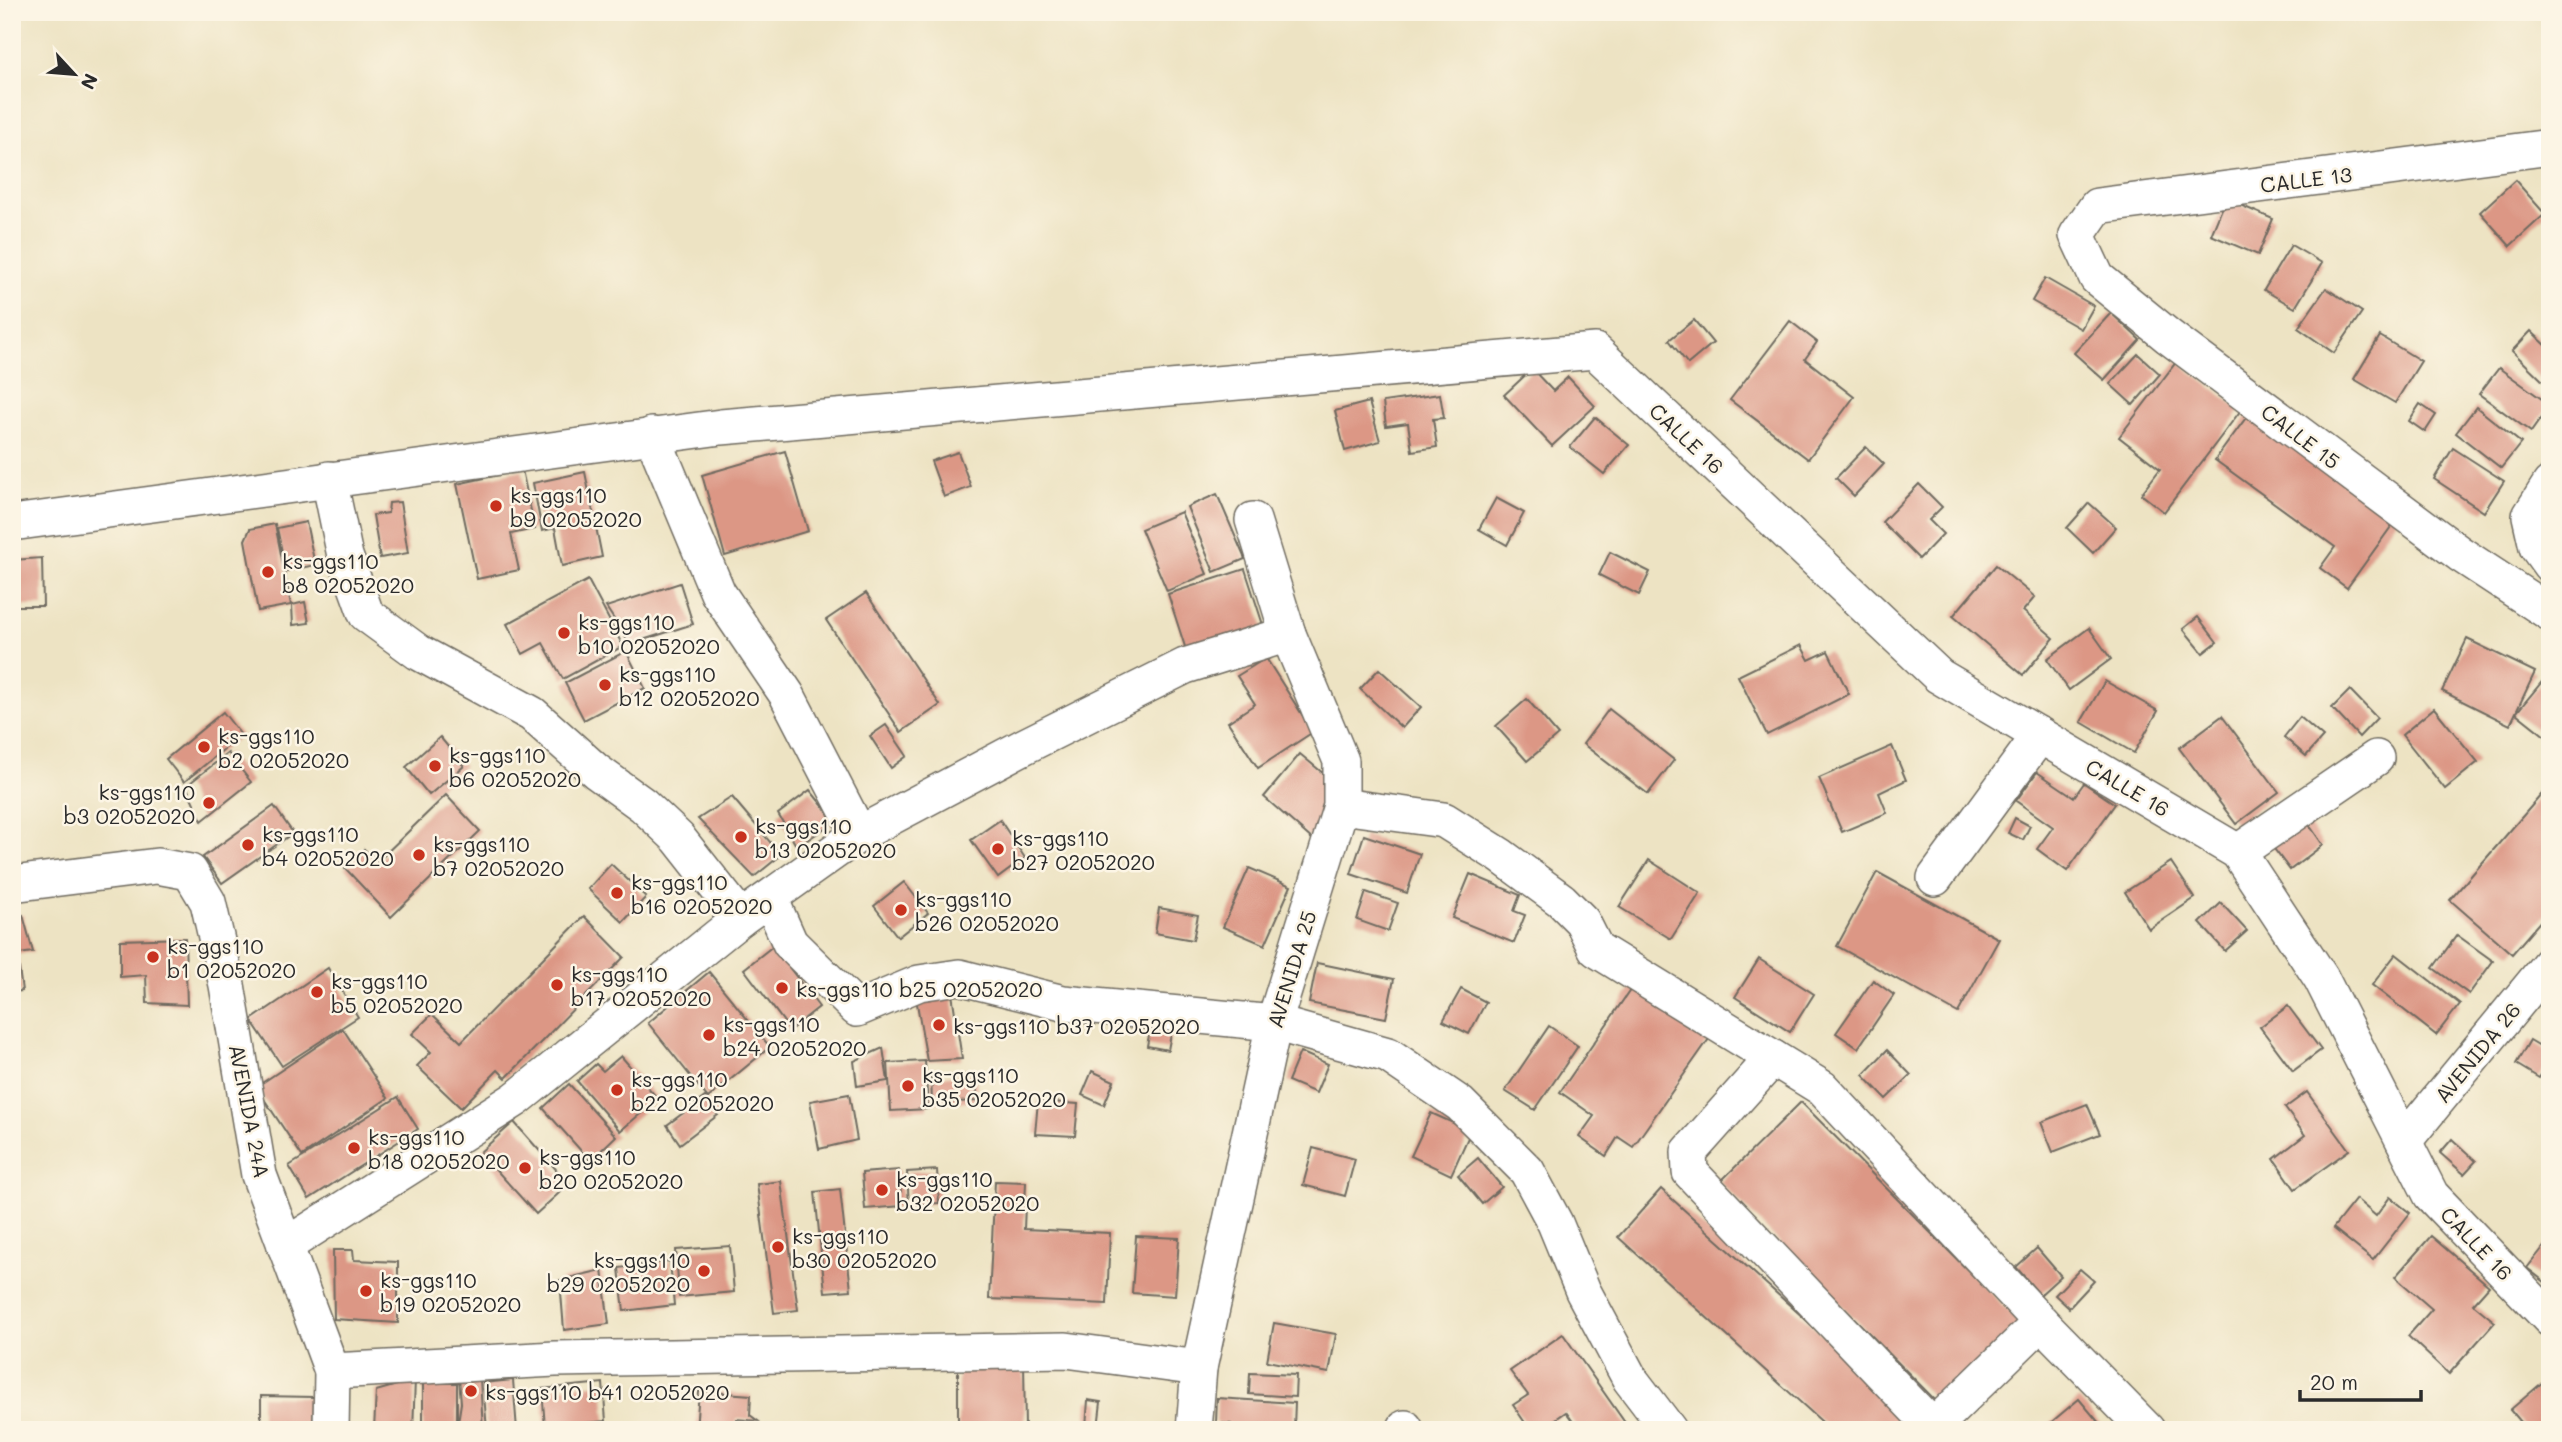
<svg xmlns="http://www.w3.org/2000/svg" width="2562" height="1442" viewBox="0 0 2562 1442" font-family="Mali,sans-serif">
<rect width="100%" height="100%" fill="#fcf5e5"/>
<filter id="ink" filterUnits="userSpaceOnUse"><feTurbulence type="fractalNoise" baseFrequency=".0143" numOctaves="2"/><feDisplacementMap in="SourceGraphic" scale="14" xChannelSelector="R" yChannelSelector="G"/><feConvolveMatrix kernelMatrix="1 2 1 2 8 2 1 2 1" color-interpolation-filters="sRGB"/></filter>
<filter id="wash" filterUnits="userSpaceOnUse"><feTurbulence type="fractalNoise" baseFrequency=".00686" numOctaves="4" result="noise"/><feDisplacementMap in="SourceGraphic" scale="28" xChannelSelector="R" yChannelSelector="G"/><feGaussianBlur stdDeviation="1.57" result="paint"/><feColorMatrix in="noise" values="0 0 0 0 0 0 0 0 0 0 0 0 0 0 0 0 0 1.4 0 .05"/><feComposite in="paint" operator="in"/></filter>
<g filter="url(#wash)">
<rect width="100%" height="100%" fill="#ede3c3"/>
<g id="blocks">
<g fill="#dc9785">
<path d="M2515 180 2545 214 2510 246 2480 212Z"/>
<path d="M2226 199 2273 219 2258 255 2211 235Z"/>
<path d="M2291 245 2322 263 2295 308 2264 290Z"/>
<path d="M2045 278 2094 306 2081 329 2032 301Z"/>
<path d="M2326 288 2362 312 2334 353 2298 328Z"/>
<path d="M2111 313 2140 340 2104 380 2074 353Z"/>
<path d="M1694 320 1713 343 1688 364 1669 340Z"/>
<path d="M1790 321 1817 342 1805 359 1854 397 1808 459 1730 400Z"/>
<path d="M2531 331 2550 349V388L2512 351Z"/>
<path d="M2380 336 2421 361 2395 403 2354 379Z"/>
<path d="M2138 354 2160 374 2133 405 2110 384Z"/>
<path d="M2177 361 2241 410 2164 512 2141 494 2160 469 2119 437Z"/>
<path d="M2499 368 2550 405 2531 432 2479 394Z"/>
<path d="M1532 369 1553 391 1568 377 1595 406 1552 446 1504 395Z"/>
<path d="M1440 394 1444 418 1433 419 1437 447 1412 451 1408 423 1386 426 1383 402Z"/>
<path d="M1369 402 1380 441 1345 451 1335 411Z"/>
<path d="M2420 404 2436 415 2425 432 2409 421Z"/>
<path d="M2476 407 2521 443 2501 468 2456 433Z"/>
<path d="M2251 411 2398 517 2347 588 2320 568 2335 547 2215 460Z"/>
<path d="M1595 417 1629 445 1604 474 1570 447Z"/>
<path d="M1866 447 1884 464 1854 496 1836 478Z"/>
<path d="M2453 448 2504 481 2484 512 2434 479Z"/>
<path d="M785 451 808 531 725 556 702 475Z"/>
<path d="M958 452 971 487 944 497 931 461Z"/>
<path d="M522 470 535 529 511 534 519 570 477 579 457 484Z"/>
<path d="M585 472 602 557 562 566 555 528 542 531 533 483Z"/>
<path d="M1919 484 1942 507 1929 520 1943 534 1919 559 1882 522Z"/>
<path d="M1217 494 1245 559 1214 572 1187 507Z"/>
<path d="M1496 498 1524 513 1507 545 1479 529Z"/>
<path d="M400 502 408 553 380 558 373 515 388 513 389 503Z"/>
<path d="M2089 503 2116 527 2093 553 2067 528Z"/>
<path d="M1181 512 1207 574 1167 591 1141 529Z"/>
<path d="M306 522 315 565 286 571 277 528Z"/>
<path d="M275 524 291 605 258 611 245 540 250 529Z"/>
<path d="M1610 552 1650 572 1639 595 1599 575Z"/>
<path d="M42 558 43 606H12V560Z"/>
<path d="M1996 565 2035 597 2023 611 2054 638 2023 675 1953 616Z"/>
<path d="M1245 569 1264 628 1187 653 1168 594Z"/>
<path d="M588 580 623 646 563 679 543 643 523 654 507 624Z"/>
<path d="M680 583 693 624 630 644 606 607Z"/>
<path d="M866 593 940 705 901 732 826 620Z"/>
<path d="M305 602 309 623 293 625 292 605Z"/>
<path d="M2198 617 2217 642 2203 653 2183 629Z"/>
<path d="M2089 628 2111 659 2069 690 2047 659Z"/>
<path d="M2467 639 2535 672 2510 725 2442 691Z"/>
<path d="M1801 645 1809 660 1828 651 1849 694 1767 735 1738 676Z"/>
<path d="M626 651 645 688 584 720 565 683Z"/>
<path d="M1266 658 1313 732 1258 768 1228 722 1255 704 1237 676Z"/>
<path d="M1379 669 1421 707 1402 728 1360 689Z"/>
<path d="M2550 672V740L2516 713Z"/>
<path d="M2105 681 2158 711 2134 753 2081 722Z"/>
<path d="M2350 690 2377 718 2359 737 2332 708Z"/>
<path d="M1527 699 1558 735 1527 761 1496 726Z"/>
<path d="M2434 708 2478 762 2445 789 2402 735Z"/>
<path d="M1609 709 1674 760 1648 794 1583 744Z"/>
<path d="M223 712 241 735 184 782 166 759Z"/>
<path d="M2222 716 2279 792 2236 824 2179 748Z"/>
<path d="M2300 717 2323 737 2306 756 2284 737Z"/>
<path d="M886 725 907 756 891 768 870 736Z"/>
<path d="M440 737 464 766 429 795 406 767Z"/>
<path d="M1892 746 1906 780 1879 793 1887 813 1842 832 1819 778Z"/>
<path d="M228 753 251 782 202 821 186 786Z"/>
<path d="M1300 754 1336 784 1313 840 1264 797Z"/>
<path d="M2037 772 2074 797 2084 783 2115 804 2067 871 2037 849 2053 827 2016 801Z"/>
<path d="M2548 787 2550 910 2512 954 2450 900Z"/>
<path d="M810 790 835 821 797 847 778 814Z"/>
<path d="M446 795 480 831 391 917 345 868 364 849 377 862Z"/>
<path d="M732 797 781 855 754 877 698 819Z"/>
<path d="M274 806 293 833 222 883 203 857Z"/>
<path d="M2301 813 2323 845 2290 870 2266 838Z"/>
<path d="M2015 818 2030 826 2023 840 2008 833Z"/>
<path d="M1000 820 1025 858 998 878 971 840Z"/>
<path d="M1364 835 1420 854 1407 893 1351 874Z"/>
<path d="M1649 860 1700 893 1671 939 1619 907Z"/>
<path d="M2171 862 2195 898 2149 929 2125 892Z"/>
<path d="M611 864 646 897 623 922 588 889Z"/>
<path d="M1249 868 1291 886 1265 945 1223 927Z"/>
<path d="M1877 872 1999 939 1958 1013 1837 946Z"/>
<path d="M1470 874 1520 895 1514 911 1525 915 1514 943 1452 918Z"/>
<path d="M904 882 928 913 898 937 874 906Z"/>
<path d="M1366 892 1398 903 1388 931 1357 920Z"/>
<path d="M2221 903 2247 931 2225 951 2200 923Z"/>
<path d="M1159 908 1198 915 1193 940 1155 933Z"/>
<path d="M23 915 33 952 12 955V918Z"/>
<path d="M584 916 624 957 506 1078 498 1070 461 1108 417 1066 431 1052 412 1034 432 1014 461 1042Z"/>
<path d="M2457 935 2493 961 2469 994 2433 968Z"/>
<path d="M185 938 187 1005 147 1003 146 975 120 977V940Z"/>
<path d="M773 946 819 1007 790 1030 744 969Z"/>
<path d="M2396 954 2460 1004 2436 1035 2372 985Z"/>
<path d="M12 959 18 960 22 991 12 992Z"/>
<path d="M1759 959 1814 994 1790 1032 1735 997Z"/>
<path d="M1317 963 1394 979 1386 1018 1309 1003Z"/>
<path d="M328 968 358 1017 282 1066 251 1020Z"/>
<path d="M709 972 770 1047 708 1098 648 1023Z"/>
<path d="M1873 980 1894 995 1858 1048 1836 1033Z"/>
<path d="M1635 983 1711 1036 1633 1147 1618 1137 1606 1156 1579 1137 1594 1116 1560 1092Z"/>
<path d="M951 987 962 1059 927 1061 915 992Z"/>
<path d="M1461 989 1486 1002 1469 1034 1443 1021Z"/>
<path d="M2288 1006 2321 1050 2293 1071 2260 1027Z"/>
<path d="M1152 1019 1173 1023 1168 1050 1147 1046Z"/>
<path d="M1549 1026 1578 1046 1535 1110 1505 1091Z"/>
<path d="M343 1029 388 1098 302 1156 256 1087Z"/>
<path d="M2530 1040 2550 1052V1061L2539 1078 2516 1064Z"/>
<path d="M883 1048 888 1081 857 1086 854 1061Z"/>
<path d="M1887 1050 1911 1075 1886 1099 1863 1075Z"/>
<path d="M1300 1052 1328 1064 1316 1093 1288 1081Z"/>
<path d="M621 1056 658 1099 620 1131 577 1081 596 1064 603 1071Z"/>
<path d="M925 1061 928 1109 891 1111 888 1063Z"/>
<path d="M1092 1071 1114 1081 1104 1105 1082 1095Z"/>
<path d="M976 1074 977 1101 932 1103 931 1077Z"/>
<path d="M569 1084 616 1136 590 1161 543 1108Z"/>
<path d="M2307 1092 2349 1150 2295 1189 2274 1159 2305 1135 2285 1108Z"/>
<path d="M849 1094 857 1140 819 1149 810 1101Z"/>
<path d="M398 1097 418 1129 309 1199 289 1166Z"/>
<path d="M705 1097 718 1115 680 1144 667 1125Z"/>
<path d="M1038 1101 1078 1104 1075 1136 1035 1134Z"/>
<path d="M1801 1102 2020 1323 1939 1404 1720 1182Z"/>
<path d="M2087 1104 2100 1134 2053 1152 2041 1122Z"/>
<path d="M1431 1113 1471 1131 1451 1175 1411 1156Z"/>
<path d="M514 1122 569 1184 536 1214 480 1152Z"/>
<path d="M2452 1139 2476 1161 2464 1174 2440 1153Z"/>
<path d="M1313 1148 1355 1159 1345 1196 1303 1185Z"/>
<path d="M1478 1158 1502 1187 1482 1204 1458 1175Z"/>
<path d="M899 1170 902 1206 865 1209 862 1173Z"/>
<path d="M937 1170 939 1203 909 1205 907 1172Z"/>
<path d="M781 1181 798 1310 774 1313 757 1184Z"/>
<path d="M995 1181 1026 1182 1024 1229 1110 1233 1107 1304 989 1299Z"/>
<path d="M840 1189 851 1290 825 1292 815 1192Z"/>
<path d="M1661 1189 1928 1430H1831L1618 1237Z"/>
<path d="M2390 1197 2410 1213 2373 1260 2333 1228 2356 1199 2376 1216Z"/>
<path d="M1136 1236 1179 1238 1175 1296 1132 1293Z"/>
<path d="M2431 1236 2489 1286 2473 1304 2495 1322 2449 1374 2408 1336 2432 1309 2395 1277Z"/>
<path d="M2550 1239V1286L2527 1268Z"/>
<path d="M730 1246 734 1292 679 1297 676 1250Z"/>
<path d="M2037 1248 2061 1276 2040 1295 2016 1267Z"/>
<path d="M333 1250H353L354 1260 398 1262V1323L334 1319Z"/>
<path d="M670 1261 674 1305 624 1311 619 1268Z"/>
<path d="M2080 1269 2094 1281 2069 1308 2055 1295Z"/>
<path d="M602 1270 609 1324 564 1330 560 1280Z"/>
<path d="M1274 1323 1336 1334 1329 1373 1267 1361Z"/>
<path d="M1563 1334 1628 1427 1625 1430H1579L1566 1412 1540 1430H1530L1513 1405 1528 1395 1510 1371Z"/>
<path d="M1024 1360 1025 1430H958V1361Z"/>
<path d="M1250 1373 1296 1375 1295 1397 1249 1394Z"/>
<path d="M2550 1376V1430H2527L2510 1410Z"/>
<path d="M459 1377 480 1378 483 1430H423V1383H457V1429L461 1403Z"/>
<path d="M415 1380 413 1430H374L376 1391Z"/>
<path d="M513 1380 517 1430H487L483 1383Z"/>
<path d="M603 1383 606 1421 545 1427 542 1389Z"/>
<path d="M699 1391 751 1395 750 1415 758 1421 737 1419 736 1430H696Z"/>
<path d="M261 1396 314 1397 313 1429 261 1427Z"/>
<path d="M1217 1398 1295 1403 1294 1427 1266 1426V1430H1231V1424L1216 1423Z"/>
<path d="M2079 1399 2105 1430H2042Z"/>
<path d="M1088 1400 1101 1402 1098 1428 1086 1427Z"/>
</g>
</g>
</g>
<g filter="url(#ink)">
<use href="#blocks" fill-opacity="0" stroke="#6f6b60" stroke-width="2"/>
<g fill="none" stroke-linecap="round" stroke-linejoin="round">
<g stroke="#6f6b60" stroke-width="38">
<g id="minor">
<path d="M2550 147 2097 206 2077 235 2097 278 2168 336 2460 554 2550 613"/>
<path d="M652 435 718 593 787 695 859 834"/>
<path d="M329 479 345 556 366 614 418 652 532 714 596 771 643 805 678 838 741 918"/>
<path d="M2550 484 2530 516 2537 547 2550 565"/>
<path d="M12 523 721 427 1595 351 1939 676 2238 852 2321 978 2431 1195 2550 1319"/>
<path d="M1341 806 1444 820 1501 856 1561 900 1582 921 1596 949 1822 1088 2041 1322 2147 1430"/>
<path d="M2238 852 2376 758"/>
<path d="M1935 878 2040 735"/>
<path d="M12 884 157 866 190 872 208 902 227 985 259 1175 332 1371 331 1430"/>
<path d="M770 898 790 943 857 1009 919 983 959 977 1063 1003 1274 1023 1388 1055 1460 1104 1527 1171 1555 1223 1583 1291 1630 1379 1669 1430"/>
<path d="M1773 1058 1689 1152 1690 1172 1933 1427 2041 1322"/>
<path d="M2404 1141 2550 963"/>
<path d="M285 1246 516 1099 741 918 859 834 1023 747 1185 666 1288 634"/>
<path d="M332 1371 555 1359 1066 1350 1199 1368"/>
<path d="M1405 1428V1430"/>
<path d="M1194 1430 1199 1368 1274 1023 1341 806V761L1288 634 1253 520"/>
</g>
</g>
<use href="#minor" stroke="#fff" stroke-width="35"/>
</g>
</g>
<g fill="#c8321e" stroke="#fcf5e5" stroke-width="2.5">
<circle cx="496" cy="506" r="7"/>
<circle cx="268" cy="572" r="7"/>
<circle cx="564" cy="633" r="7"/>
<circle cx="605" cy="685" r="7"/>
<circle cx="204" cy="747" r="7"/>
<circle cx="435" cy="766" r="7"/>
<circle cx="209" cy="803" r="7"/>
<circle cx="741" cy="837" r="7"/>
<circle cx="248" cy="845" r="7"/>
<circle cx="998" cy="849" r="7"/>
<circle cx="419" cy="855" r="7"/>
<circle cx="617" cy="893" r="7"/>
<circle cx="901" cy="910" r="7"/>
<circle cx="153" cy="957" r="7"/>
<circle cx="557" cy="985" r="7"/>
<circle cx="782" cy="988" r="7"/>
<circle cx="317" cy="992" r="7"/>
<circle cx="939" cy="1025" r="7"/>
<circle cx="709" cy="1035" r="7"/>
<circle cx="908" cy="1086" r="7"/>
<circle cx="617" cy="1090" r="7"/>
<circle cx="354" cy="1148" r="7"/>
<circle cx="525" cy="1168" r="7"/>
<circle cx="882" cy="1190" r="7"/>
<circle cx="778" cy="1247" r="7"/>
<circle cx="704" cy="1271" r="7"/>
<circle cx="366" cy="1291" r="7"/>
<circle cx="471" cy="1391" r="7"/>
</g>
<g text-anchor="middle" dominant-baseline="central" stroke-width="5" stroke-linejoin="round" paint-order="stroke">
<g font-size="21" fill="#2b2b2b" stroke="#fcf5e5">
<text transform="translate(2306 179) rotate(-7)">CALLE 13</text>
<text transform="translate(2301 436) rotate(37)">CALLE 15</text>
<text transform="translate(1687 438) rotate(43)">CALLE 16</text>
<text transform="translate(2128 787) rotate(30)">CALLE 16</text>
<text transform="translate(1291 969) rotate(-73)">AVENIDA 25</text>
<text transform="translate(2477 1052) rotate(-51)">AVENIDA 26</text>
<text transform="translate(250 1111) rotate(79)">AVENIDA 24A</text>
<text transform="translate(2477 1243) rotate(46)">CALLE 16</text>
</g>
<g font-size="21" fill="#2b2b2b" stroke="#fcf5e5" text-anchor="start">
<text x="510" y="494">ks-ggs110<tspan x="510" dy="24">b9 02052020</tspan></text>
<text x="282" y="560">ks-ggs110<tspan x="282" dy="24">b8 02052020</tspan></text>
<text x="578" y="621">ks-ggs110<tspan x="578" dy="24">b10 02052020</tspan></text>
<text x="619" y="673">ks-ggs110<tspan x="619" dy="24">b12 02052020</tspan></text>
<text x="218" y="735">ks-ggs110<tspan x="218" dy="24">b2 02052020</tspan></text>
<text x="449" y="754">ks-ggs110<tspan x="449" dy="24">b6 02052020</tspan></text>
<text x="195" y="791" text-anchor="end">ks-ggs110<tspan x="195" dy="24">b3 02052020</tspan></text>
<text x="755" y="825">ks-ggs110<tspan x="755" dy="24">b13 02052020</tspan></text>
<text x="262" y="833">ks-ggs110<tspan x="262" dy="24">b4 02052020</tspan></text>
<text x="1012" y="837">ks-ggs110<tspan x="1012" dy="24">b27 02052020</tspan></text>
<text x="433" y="843">ks-ggs110<tspan x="433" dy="24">b7 02052020</tspan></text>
<text x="631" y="881">ks-ggs110<tspan x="631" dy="24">b16 02052020</tspan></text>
<text x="915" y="898">ks-ggs110<tspan x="915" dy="24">b26 02052020</tspan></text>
<text x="167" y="945">ks-ggs110<tspan x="167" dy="24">b1 02052020</tspan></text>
<text x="571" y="973">ks-ggs110<tspan x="571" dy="24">b17 02052020</tspan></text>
<text x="331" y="980">ks-ggs110<tspan x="331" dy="24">b5 02052020</tspan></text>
<text x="796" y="988">ks-ggs110 b25 02052020</text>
<text x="723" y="1023">ks-ggs110<tspan x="723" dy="24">b24 02052020</tspan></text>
<text x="953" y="1025">ks-ggs110 b37 02052020</text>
<text x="922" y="1074">ks-ggs110<tspan x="922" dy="24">b35 02052020</tspan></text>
<text x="631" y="1078">ks-ggs110<tspan x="631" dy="24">b22 02052020</tspan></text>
<text x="368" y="1136">ks-ggs110<tspan x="368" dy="24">b18 02052020</tspan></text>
<text x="539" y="1156">ks-ggs110<tspan x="539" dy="24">b20 02052020</tspan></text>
<text x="896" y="1178">ks-ggs110<tspan x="896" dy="24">b32 02052020</tspan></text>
<text x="792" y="1235">ks-ggs110<tspan x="792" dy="24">b30 02052020</tspan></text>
<text x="690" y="1259" text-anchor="end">ks-ggs110<tspan x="690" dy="24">b29 02052020</tspan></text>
<text x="380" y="1279">ks-ggs110<tspan x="380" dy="24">b19 02052020</tspan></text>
<text x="485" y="1391">ks-ggs110 b41 02052020</text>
</g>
</g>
<rect width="2562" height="1442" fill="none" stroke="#fcf5e5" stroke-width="42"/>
<g transform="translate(74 74) rotate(116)" stroke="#fcf5e5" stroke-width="5" paint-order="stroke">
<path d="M0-5L12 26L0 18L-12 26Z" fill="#2b2b2b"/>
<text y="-10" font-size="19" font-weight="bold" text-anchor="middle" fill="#2b2b2b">N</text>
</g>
<path d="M2300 1390v10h121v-10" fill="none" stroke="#2b2b2b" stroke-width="3.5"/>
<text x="2310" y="1390" font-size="21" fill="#2b2b2b" stroke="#fcf5e5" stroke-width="5" paint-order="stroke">20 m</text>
</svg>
